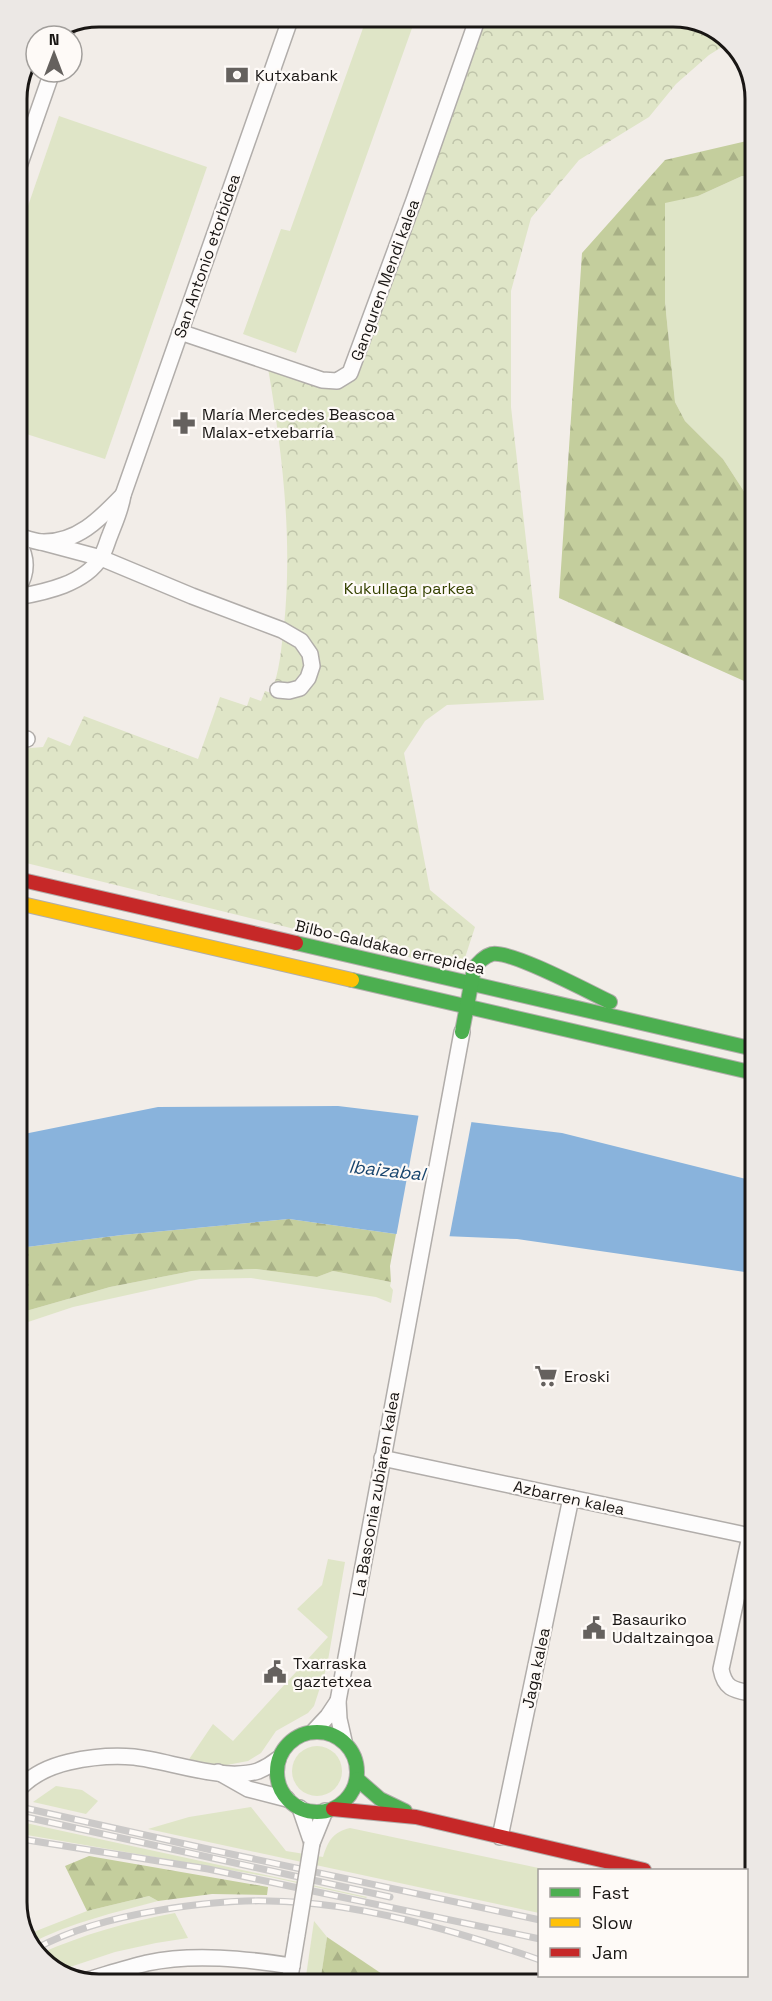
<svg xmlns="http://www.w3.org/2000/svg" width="772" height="2001" viewBox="0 0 772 2001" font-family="'Space Grotesk',sans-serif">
<defs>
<pattern id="forest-firs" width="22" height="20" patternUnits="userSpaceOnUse" patternTransform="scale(1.5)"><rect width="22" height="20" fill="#c4ce9d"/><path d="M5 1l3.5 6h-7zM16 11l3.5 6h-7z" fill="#a8b086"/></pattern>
<pattern id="park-crowns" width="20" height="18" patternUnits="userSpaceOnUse" patternTransform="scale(1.5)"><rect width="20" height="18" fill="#dfe5c7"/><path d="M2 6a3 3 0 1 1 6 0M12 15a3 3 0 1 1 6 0" fill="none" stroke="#bfc4aa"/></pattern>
</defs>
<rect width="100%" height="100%" fill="#f2ede8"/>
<g fill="#dfe5c7">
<path d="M367 17H416L296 353 243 334 281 229 290 231Z"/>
<path d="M59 116 207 167 105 459 17 431V238Z"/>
<path d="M742 176H751L752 513 747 496 723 459 685 421 675 402 665 302V202L698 196Z"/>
<path d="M256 1269 317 1277 333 1271 391 1282 390 1286 393 1290 391 1303 376 1297 251 1278 200 1279 73 1307 19 1325V1313L110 1287 192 1271Z"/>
<path d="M328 1559 345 1562 327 1666 314 1706 308 1713 276 1731 261 1753 248 1761 179 1774 213 1724 233 1741 328 1637 297 1609 322 1585Z"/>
<circle cx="317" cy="1771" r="25"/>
<path d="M56 1786 82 1790 98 1801 86 1814 33 1802Z"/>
<path d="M251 1807 286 1851 323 1857C328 1841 333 1832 350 1828L548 1870H540L539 1913 148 1829 189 1817Z"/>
<path d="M21 1822 367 1897 366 1898 270 1877 21 1834Z"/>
<path d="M149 1896 158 1901C116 1912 70 1923 31 1943L26 1935 87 1911Z"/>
<path d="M175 1913 188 1938 156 1943 115 1952 58 1971 48 1967 39 1954C85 1934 126 1922 175 1913Z"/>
<path d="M314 1921 327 1937 320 1983H305Z"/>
</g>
<g fill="url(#forest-firs)">
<path d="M751 140V176H742L698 196 665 203V302L675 402 685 421 723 459 747 496 752 513 753 685 559 598 582 253 665 160Z"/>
<path d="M289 1219 396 1234 390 1266 391 1282 333 1271 317 1277 256 1269 192 1271 110 1287 19 1313V1248L122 1235Z"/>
<path d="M89 1856 268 1887 267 1895 212 1894 158 1901 149 1896 87 1911 65 1866Z"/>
<path d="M327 1937 394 1982 320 1983Z"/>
</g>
<path fill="url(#park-crowns)" d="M478 17H679L724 34 730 42 709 55 676 84 649 117 579 160 531 218 511 291V407L544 700 447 705 425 721 404 753 430 890 475 927 461 970 18 861V749L43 747 48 737 70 746 84 716 198 759 220 697 247 706 250 697 261 701 265 691 271 693C280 671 281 649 284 626 293 537 282 450 267 362L323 380 350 373Z"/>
<path fill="#89b3dc" d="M338 1106 562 1133 754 1181V1275L745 1272 517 1239 396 1234 289 1219 122 1235 19 1248V1135L158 1107Z"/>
<path fill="#f2ede8" d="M419 1113 472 1119 449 1239 396 1237Z"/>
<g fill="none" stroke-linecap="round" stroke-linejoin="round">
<g stroke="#b1adaa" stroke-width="18">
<g id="street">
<path d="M65 36 67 30"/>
<path d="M17 172 52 72"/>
<path d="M180 332 322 380 337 381 350 373 414 200 478 17"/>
<path d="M18 536C25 538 33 541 40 542 76 544 100 519 123 495"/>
<path d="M18 542C27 557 28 572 18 588"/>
<path d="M41 542 101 558 192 596 282 630 301 641 310 654 312 666 308 678 300 688 289 691 278 690"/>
<path d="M18 597C45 592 85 584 101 557 105 551 107 542 110 535 115 522 121 509 123 495L291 17"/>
<path d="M18 739H27"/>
<path d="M382 1458 755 1537"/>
<path d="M750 1536 721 1669C725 1691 736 1690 755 1694"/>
<path d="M314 1731 328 1716 338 1701"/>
<path d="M344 1741 339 1719 338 1701 462 1032"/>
<path d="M218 1772 248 1789 287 1799"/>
<path d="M20 1788C33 1774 52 1766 69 1762 91 1757 112 1755 134 1757 170 1761 223 1782 258 1771 265 1768 272 1764 278 1759"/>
<path d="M300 1808 312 1843"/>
<path d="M500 1837 571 1498"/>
<path d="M312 1843 325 1811"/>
<path d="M84 1981C105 1975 126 1968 147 1963 194 1953 246 1959 292 1966"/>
<path d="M289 1983 297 1935"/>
</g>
</g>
<g stroke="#b1adaa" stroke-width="16">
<g id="fast">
<path d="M296 943 754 1049"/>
<path d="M352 980 754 1073"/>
<path d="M462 1032 474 969C477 963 485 956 492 954 511 950 589 992 610 1002"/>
<circle cx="317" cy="1772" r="40"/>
<path d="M357 1779 380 1799 405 1811"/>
<path d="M746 1896 755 1898"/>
</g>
</g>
<g stroke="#b1adaa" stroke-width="16">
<path id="slow" d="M18 903 352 980"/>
</g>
<g stroke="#b1adaa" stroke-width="16">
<g id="jam">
<path d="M18 879 296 943"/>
<path d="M333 1809 416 1817 644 1870"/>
</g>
</g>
<use href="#street" stroke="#fdfcfc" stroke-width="15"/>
<use href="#fast" stroke="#4caf50" stroke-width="14"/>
<use href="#slow" stroke="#ffc107" stroke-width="14"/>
<use href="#jam" stroke="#c62828" stroke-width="14"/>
<g stroke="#cbc9c8" stroke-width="7">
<g id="rail">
<path d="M20 1807 212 1850 540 1920"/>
<path d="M21 1816 390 1897"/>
<path d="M21 1839 208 1869 540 1939"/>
<path d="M35 1949C74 1928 118 1917 161 1910 197 1904 233 1900 269 1901 358 1902 457 1931 540 1960"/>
<path d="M585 1976 601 1981"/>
<path d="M651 1976 663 1980"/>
</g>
</g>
<use href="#rail" stroke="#fefaf7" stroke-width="4.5" stroke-dasharray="14" stroke-linecap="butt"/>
<g stroke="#b1adaa" stroke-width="18" stroke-linecap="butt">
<path id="street-bridge" d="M297 1935 312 1843"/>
</g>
<use href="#street-bridge" stroke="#fdfcfc" stroke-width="15"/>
</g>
<defs>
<g id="bank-bare" transform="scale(1.8)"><path d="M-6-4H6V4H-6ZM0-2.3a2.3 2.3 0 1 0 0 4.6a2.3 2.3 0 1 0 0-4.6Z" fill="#65615e" stroke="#fefaf7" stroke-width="2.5" paint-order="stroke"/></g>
<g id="pharmacy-bare" transform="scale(1.8)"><path d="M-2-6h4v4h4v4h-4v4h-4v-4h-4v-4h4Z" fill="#65615e" stroke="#fefaf7" stroke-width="2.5" paint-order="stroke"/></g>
<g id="supermarket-bare" transform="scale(1.8)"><path d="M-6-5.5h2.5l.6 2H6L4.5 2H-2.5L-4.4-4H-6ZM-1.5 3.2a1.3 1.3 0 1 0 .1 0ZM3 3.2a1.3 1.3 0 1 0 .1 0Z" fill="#65615e" stroke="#fefaf7" stroke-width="2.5" paint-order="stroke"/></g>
<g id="civic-bare" transform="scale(1.8)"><path d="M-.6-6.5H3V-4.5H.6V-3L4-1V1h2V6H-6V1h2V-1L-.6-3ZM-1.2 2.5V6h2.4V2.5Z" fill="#65615e" stroke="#fefaf7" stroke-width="2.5" paint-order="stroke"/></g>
</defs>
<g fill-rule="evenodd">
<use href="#bank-bare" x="237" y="75"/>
<use href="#pharmacy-bare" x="184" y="423"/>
<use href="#supermarket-bare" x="546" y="1376"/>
<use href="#civic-bare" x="594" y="1628"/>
<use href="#civic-bare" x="275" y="1672"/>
</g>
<g text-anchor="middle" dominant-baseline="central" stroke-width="4.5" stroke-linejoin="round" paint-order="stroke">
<g font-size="16" fill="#191614" stroke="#fefaf7" text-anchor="start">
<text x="255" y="75">Kutxabank</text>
<text x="202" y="414">María Mercedes Beascoa<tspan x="202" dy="18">Malax-etxebarría</tspan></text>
<text x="564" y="1376">Eroski</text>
<text x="612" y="1619">Basauriko<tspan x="612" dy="18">Udaltzaingoa</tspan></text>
<text x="293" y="1663">Txarraska<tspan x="293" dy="18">gaztetxea</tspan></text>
</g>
<g font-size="16" fill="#191614" stroke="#fefaf7">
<text transform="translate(207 256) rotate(-71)">San Antonio etorbidea</text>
<text transform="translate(385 280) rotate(-70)">Ganguren Mendi kalea</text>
<text transform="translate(390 947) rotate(13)">Bilbo-Galdakao errepidea</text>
<text transform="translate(376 1494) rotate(-80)">La Basconia zubiaren kalea</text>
<text transform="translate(569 1498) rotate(12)">Azbarren kalea</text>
<text transform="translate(536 1668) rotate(-78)">Jaga kalea</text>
</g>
<g font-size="16" fill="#354200" stroke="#fefaf7">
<text x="409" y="588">Kukullaga parkea</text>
</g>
<g font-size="18" font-style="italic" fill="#17446d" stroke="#fefaf7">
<text transform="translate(387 1170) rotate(6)">Ibaizabal</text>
</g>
</g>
<path d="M0 0H772V2001H0ZM99 27H673A72 72 0 0 1 745 99V1902A72 72 0 0 1 673 1974H99A72 72 0 0 1 27 1902V99A72 72 0 0 1 99 27Z" fill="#ece8e5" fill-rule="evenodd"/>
<path fill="none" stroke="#191614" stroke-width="3" d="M99 27H673A72 72 0 0 1 745 99V1902A72 72 0 0 1 673 1974H99A72 72 0 0 1 27 1902V99A72 72 0 0 1 99 27Z"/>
<rect x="538" y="1869" width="210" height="108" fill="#fefaf7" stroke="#a29f9c" stroke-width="1.5"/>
<rect x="550" y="1888" width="30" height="9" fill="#4caf50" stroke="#a29f9c" stroke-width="1.5"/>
<text x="592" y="1899" font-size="18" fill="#191614">Fast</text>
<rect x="550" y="1918" width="30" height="9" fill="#ffc107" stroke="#a29f9c" stroke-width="1.5"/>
<text x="592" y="1929" font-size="18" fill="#191614">Slow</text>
<rect x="550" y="1948" width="30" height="9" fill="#c62828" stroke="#a29f9c" stroke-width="1.5"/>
<text x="592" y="1959" font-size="18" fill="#191614">Jam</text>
<g transform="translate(54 54)"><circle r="28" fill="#fefaf7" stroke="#a29f9c" stroke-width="1.5"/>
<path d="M0-4.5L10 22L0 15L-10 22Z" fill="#65615e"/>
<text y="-9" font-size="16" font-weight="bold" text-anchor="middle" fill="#191614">N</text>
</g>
</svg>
